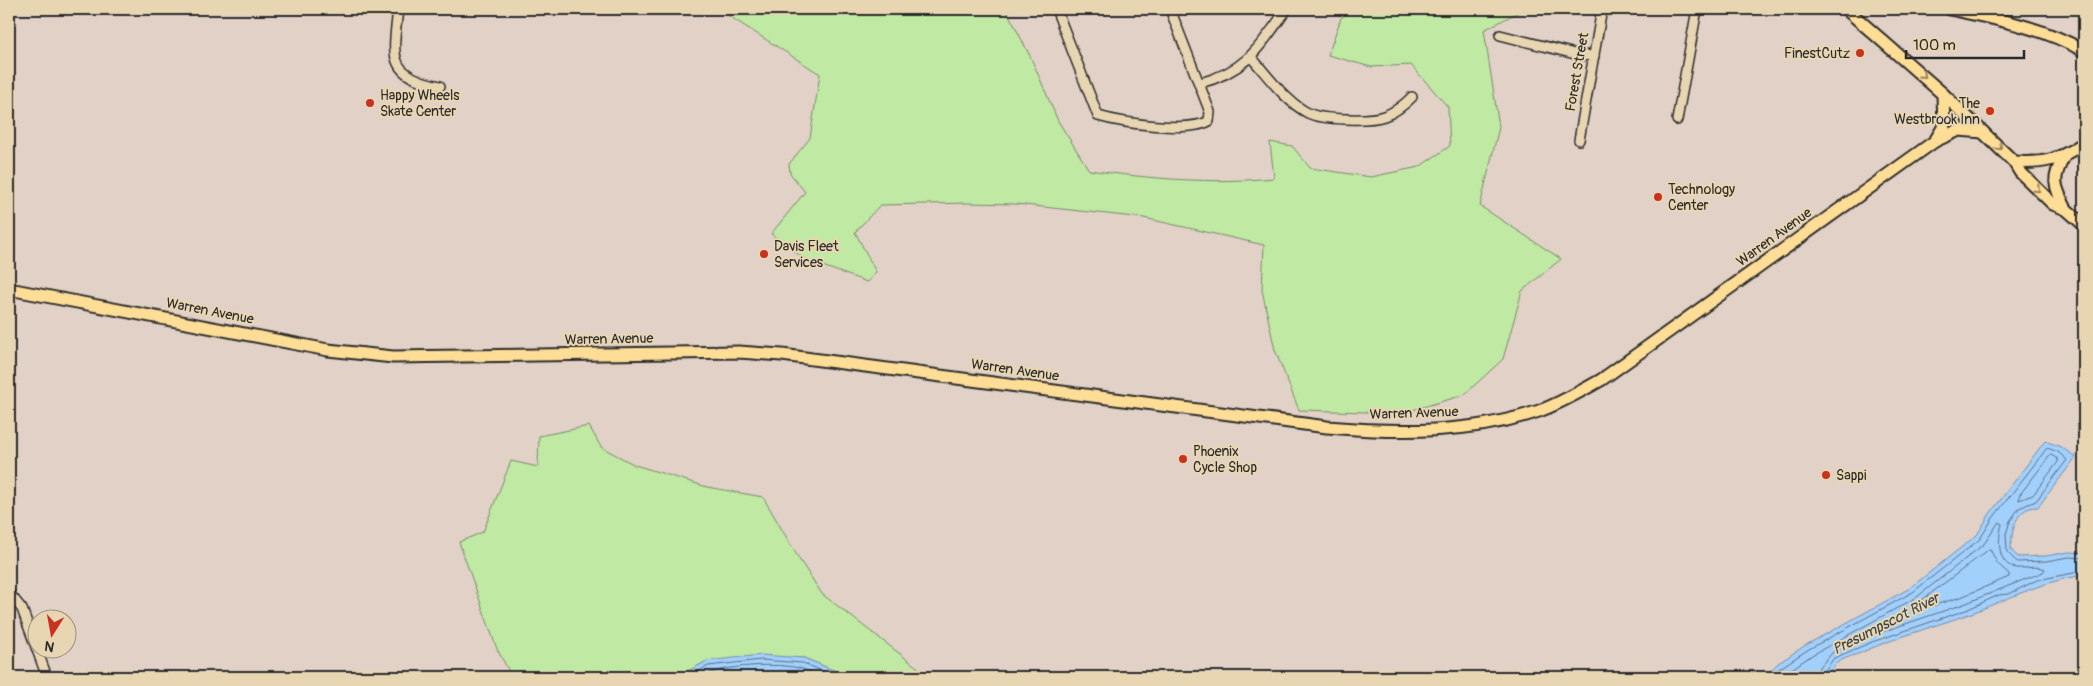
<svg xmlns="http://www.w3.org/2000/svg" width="2093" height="686" viewBox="0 0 2093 686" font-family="Pangolin,sans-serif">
<rect width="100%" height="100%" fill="#e1d1c7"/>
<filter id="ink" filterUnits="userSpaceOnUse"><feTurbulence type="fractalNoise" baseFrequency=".02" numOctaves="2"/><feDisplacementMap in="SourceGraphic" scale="10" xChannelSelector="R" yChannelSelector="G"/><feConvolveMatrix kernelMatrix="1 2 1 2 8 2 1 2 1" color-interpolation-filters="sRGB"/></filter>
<g filter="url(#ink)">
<g fill="#c0e9a4" stroke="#768a68">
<path d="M718 9H1006L1031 58 1058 121 1089 170C1151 179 1212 184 1274 178L1270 142 1292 146 1310 168 1371 177 1419 167 1450 146 1448 107 1411 65 1371 67 1328 55 1341 18 1352 9H1524L1484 30 1499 127 1480 206 1561 259 1522 291 1503 359 1464 395 1402 413 1299 410 1275 350 1262 290 1264 245 1144 218 1016 204 969 203 880 205 855 232 876 272 867 282 806 260 771 234 805 192 790 173 789 164 810 138 820 74Z"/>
<path d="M589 426 601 447 635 465 707 487 763 497 799 559 822 594 930 677H850L804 658 707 661 677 677H512L497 649 459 542 483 532 511 461 538 467 539 436Z"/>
</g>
<g fill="#a2d0fd" stroke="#728ea9">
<path d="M2045 441 2061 447 2076 457 2038 507C2015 506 2011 533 2011 550L2018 557 2046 556 2069 552 2084 553V575C2038 582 2008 600 1966 615 1930 628 1893 638 1858 654 1851 656 1842 659 1837 663 1832 667 1830 673 1824 677H1765L1777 664 1806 645 1910 588 1977 535 1989 515Z"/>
<path d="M761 655 804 658 850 677H677L707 661Z"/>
</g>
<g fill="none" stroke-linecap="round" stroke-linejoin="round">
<g stroke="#5b6d7f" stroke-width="1">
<path d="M2051 455 2058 459V462L2033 495 2019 500V496Z"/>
<path d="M1990 549 1997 563 2009 574V577L1961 597 1912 612V608Z"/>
<path d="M688 677 708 666 761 660 803 663 837 677"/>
<path d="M701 677C723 665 778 662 803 669 809 671 815 675 821 677"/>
<path d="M731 677 762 673 802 677"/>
<path d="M1772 677 1780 668 1809 649 1913 592 1980 539 1993 518 2047 448 2058 452 2067 460 2036 501 2019 508 2010 521 2006 534 2007 552 2017 562 2046 561 2069 557 2084 558"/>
<path d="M1780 677 1812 655 1917 597 1984 544 1999 522 2002 524C1998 538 1996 565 2017 568 2026 569 2036 565 2045 569L2043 572 1964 604 1870 636 1833 652 1818 669 1816 677"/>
<path d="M1822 677 1823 673 1834 658 1872 642 1966 610 1999 595 2009 594 2037 580 2084 571"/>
</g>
<path stroke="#a2d0fd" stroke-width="14" d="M2083 407H2084"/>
<g stroke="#2b2b2b" stroke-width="12">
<g id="minor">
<path d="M398 9C393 56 386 75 440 86"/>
<path d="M1056 9 1098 116C1122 123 1189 133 1209 121L1210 112 1170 9"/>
<path d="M1500 35 1579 55 1594 56"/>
<path d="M1251 57C1268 76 1285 101 1308 113 1321 120 1370 121 1384 116 1396 112 1404 105 1412 97"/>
<path d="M1200 83C1247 71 1260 46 1287 9"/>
<path d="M1677 120 1697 9"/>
<path d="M1579 140 1602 9"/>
<path d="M9 593 22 609 47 677"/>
</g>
</g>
<g stroke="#2b2b2b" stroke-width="15">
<g id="major">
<path d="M1846 9 1943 94 2014 162 2020 172 2053 204 2066 209 2084 225"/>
<path d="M1950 9C1996 19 2043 27 2084 51"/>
<path d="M1935 141 1944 126 1943 94"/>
<path d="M2065 155C2051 179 2054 185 2066 209"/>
<path d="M2014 162C2045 164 2058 160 2084 143"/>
<path d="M9 289 328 350 393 357 739 352 782 355 1327 427C1398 433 1471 434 1539 411 1561 403 1581 391 1601 380L1935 141 1959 130 1983 132"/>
</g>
</g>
<use href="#minor" stroke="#e8d6b3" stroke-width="9"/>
<use href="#major" stroke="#fedd96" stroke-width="11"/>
</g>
<defs><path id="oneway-chevron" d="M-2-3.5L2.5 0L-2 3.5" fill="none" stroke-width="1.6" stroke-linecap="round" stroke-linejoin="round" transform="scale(1.25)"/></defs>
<g stroke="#948460">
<use href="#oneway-chevron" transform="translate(1923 75) rotate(42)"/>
<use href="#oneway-chevron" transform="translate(1999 147) rotate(44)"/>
<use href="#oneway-chevron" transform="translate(2037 189) rotate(43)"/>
</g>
</g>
<g fill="#c8321e" stroke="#e8d6b3" stroke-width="2">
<circle cx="1860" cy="53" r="5"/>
<circle cx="370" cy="103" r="5"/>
<circle cx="1990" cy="111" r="5"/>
<circle cx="1658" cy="197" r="5"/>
<circle cx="764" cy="254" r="5"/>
<circle cx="1183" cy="459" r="5"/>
<circle cx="1826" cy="475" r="5"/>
</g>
<g text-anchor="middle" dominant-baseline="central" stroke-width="4" stroke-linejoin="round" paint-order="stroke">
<g font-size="14" fill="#2b2b2b" stroke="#e8d6b3" text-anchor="start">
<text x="1850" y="53" text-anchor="end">FinestCutz</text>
<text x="380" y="95">Happy Wheels<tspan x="380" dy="16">Skate Center</tspan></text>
<text x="1980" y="103" text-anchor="end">The<tspan x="1980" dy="16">Westbrook Inn</tspan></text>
<text x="1668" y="189">Technology<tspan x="1668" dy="16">Center</tspan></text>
<text x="774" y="246">Davis Fleet<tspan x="774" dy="16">Services</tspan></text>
<text x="1193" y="451">Phoenix<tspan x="1193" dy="16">Cycle Shop</tspan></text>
<text x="1836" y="475">Sappi</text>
</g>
<g font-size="14" fill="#2b2b2b" stroke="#e8d6b3">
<text transform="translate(1577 72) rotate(-80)">Forest Street</text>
<text transform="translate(1774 237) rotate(-36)">Warren Avenue</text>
<text transform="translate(210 311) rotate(11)">Warren Avenue</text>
<text transform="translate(609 339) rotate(-1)">Warren Avenue</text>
<text transform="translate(1015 370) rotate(8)">Warren Avenue</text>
<text transform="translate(1414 413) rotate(-2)">Warren Avenue</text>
</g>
<g font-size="15" font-style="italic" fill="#3d444a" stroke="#e8d6b3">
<text transform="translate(1886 624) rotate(-27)">Presumpscot River</text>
</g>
</g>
<rect width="2093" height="686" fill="none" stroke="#e8d6b3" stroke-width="30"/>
<rect x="15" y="15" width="2063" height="656" fill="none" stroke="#2b2b2b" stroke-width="2" filter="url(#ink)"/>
<g transform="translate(52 634) rotate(191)"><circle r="24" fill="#e8d6b3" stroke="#9c927d"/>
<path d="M0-4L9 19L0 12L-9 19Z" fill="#c8321e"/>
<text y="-8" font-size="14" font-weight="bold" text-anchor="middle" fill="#2b2b2b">N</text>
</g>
<path d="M1906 50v8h118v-8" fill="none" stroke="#2b2b2b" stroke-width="2.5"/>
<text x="1913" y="50" font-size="15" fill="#2b2b2b" stroke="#e8d6b3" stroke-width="4" paint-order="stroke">100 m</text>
</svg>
